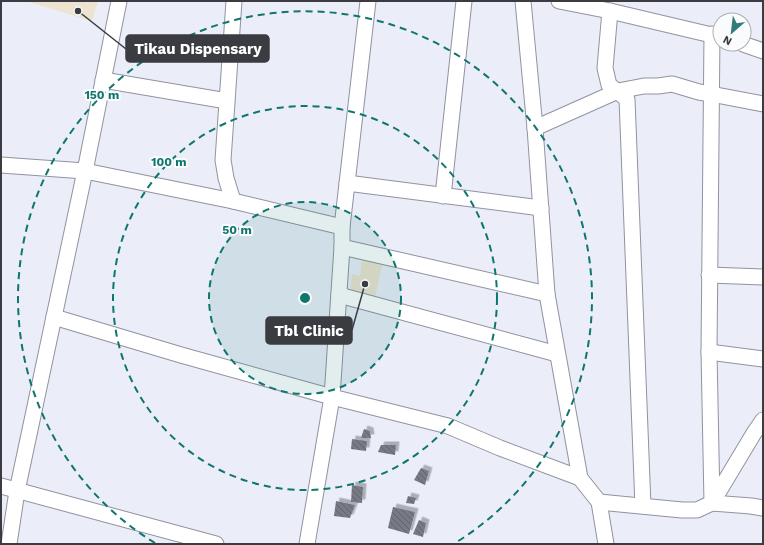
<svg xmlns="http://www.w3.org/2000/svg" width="764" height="545" viewBox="0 0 764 545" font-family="'Work Sans',sans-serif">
<defs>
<pattern id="building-back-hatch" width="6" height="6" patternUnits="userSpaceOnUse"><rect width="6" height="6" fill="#777983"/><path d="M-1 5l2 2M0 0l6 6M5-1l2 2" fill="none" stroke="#63646d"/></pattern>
<filter id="shadow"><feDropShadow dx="3.5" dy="-3.5" stdDeviation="0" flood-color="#0004"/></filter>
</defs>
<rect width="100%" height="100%" fill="#ebedf9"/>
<g fill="#ede3ce">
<path d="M30 1H98L92 21 29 2Z"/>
<path d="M362 259 383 261 375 297 350 291 352 274 360 276Z"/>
</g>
<g fill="url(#building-back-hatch)" filter="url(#shadow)">
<path d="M364 429 370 431 371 438H361Z"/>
<path d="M352 439 367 441 366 451 351 449Z"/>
<path d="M381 445H396L395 455 378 452Z"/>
<path d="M421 468 429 471 425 485 414 480Z"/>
<path d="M352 485 363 487 362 503 351 502Z"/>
<path d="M408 496 416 498 414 504 406 503Z"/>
<path d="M336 501 355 505 350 518 334 516Z"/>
<path d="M393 507 415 512 409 534 388 528Z"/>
<path d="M419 520 426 523 423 537 413 534Z"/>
</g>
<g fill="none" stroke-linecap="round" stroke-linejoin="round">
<g stroke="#91939e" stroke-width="17">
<g id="minor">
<path d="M523 1 535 128 547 294 580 478 599 502 606 544"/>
<path d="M559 1 610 11 720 37"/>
<path d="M610 11 605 68 609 85 627 99 643 506"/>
<path d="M743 44 763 51"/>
<path d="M103 80 227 101"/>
<path d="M535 128 618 91 644 86H658L672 84 699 92 711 94 763 104"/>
<path d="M1 165 85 171 233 201 342 227"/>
<path d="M347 183 541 208"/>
<path d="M443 196 464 1"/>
<path d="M233 201 226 178 223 160 234 1"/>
<path d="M342 247 547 294"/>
<path d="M709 275 763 277"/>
<path d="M339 295 557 354"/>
<path d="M54 317 181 355 332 397 448 426 500 448 580 478"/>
<path d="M709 352 763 359"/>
<path d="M1 486 216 544"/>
<path d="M599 502 682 510H697L712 503 751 506 763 508"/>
<path d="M712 503 709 352 712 34"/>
<path d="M712 503 754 433 763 420"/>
<path d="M9 544 17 491 85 171 119 1"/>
<path d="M307 544 332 397 342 247V227L368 1"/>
</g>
</g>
<use href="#minor" stroke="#fff" stroke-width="15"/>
</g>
<circle cx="305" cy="298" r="96" fill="#0f766e" fill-opacity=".12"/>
<g fill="none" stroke="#0f766e" stroke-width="2" stroke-dasharray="7 5">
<circle cx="305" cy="298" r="96"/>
<circle cx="305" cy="298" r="192"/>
<path d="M155 543A287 287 0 1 1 455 543"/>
</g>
<circle cx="305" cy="298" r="6" fill="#0f766e" stroke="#fafbfd" stroke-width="2"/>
<g font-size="12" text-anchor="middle" font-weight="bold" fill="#0f766e" stroke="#fafbfd" stroke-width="4" stroke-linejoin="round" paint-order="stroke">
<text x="102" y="99">150 m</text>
<text x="169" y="166">100 m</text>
<text x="237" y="234">50 m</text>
</g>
<path fill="none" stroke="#3b3c41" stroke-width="1.5" d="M78 11L126 49M365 284L352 330"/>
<g fill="#3b3c41" stroke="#fafbfd" stroke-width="1.5">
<circle cx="78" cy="11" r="4"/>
<circle cx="365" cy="284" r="4"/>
</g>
<g fill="#3b3c41" stroke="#3b3c41" stroke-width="1.5">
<rect x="126" y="35" width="143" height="27" rx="4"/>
<rect x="266" y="317" width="86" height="27" rx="4"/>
</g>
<g font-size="15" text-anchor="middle" font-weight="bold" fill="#fff">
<text x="198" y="54">Tikau Dispensary</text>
<text x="309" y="336">Tbl Clinic</text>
</g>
<rect width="764" height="545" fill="none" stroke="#3b3c41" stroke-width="4"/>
<g transform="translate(732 32) rotate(208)"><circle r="19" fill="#fafbfd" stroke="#aeafb2"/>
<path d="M0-3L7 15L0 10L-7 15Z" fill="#337c7a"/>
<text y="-6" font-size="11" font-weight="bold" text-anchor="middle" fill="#3b3c41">N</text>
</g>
</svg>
